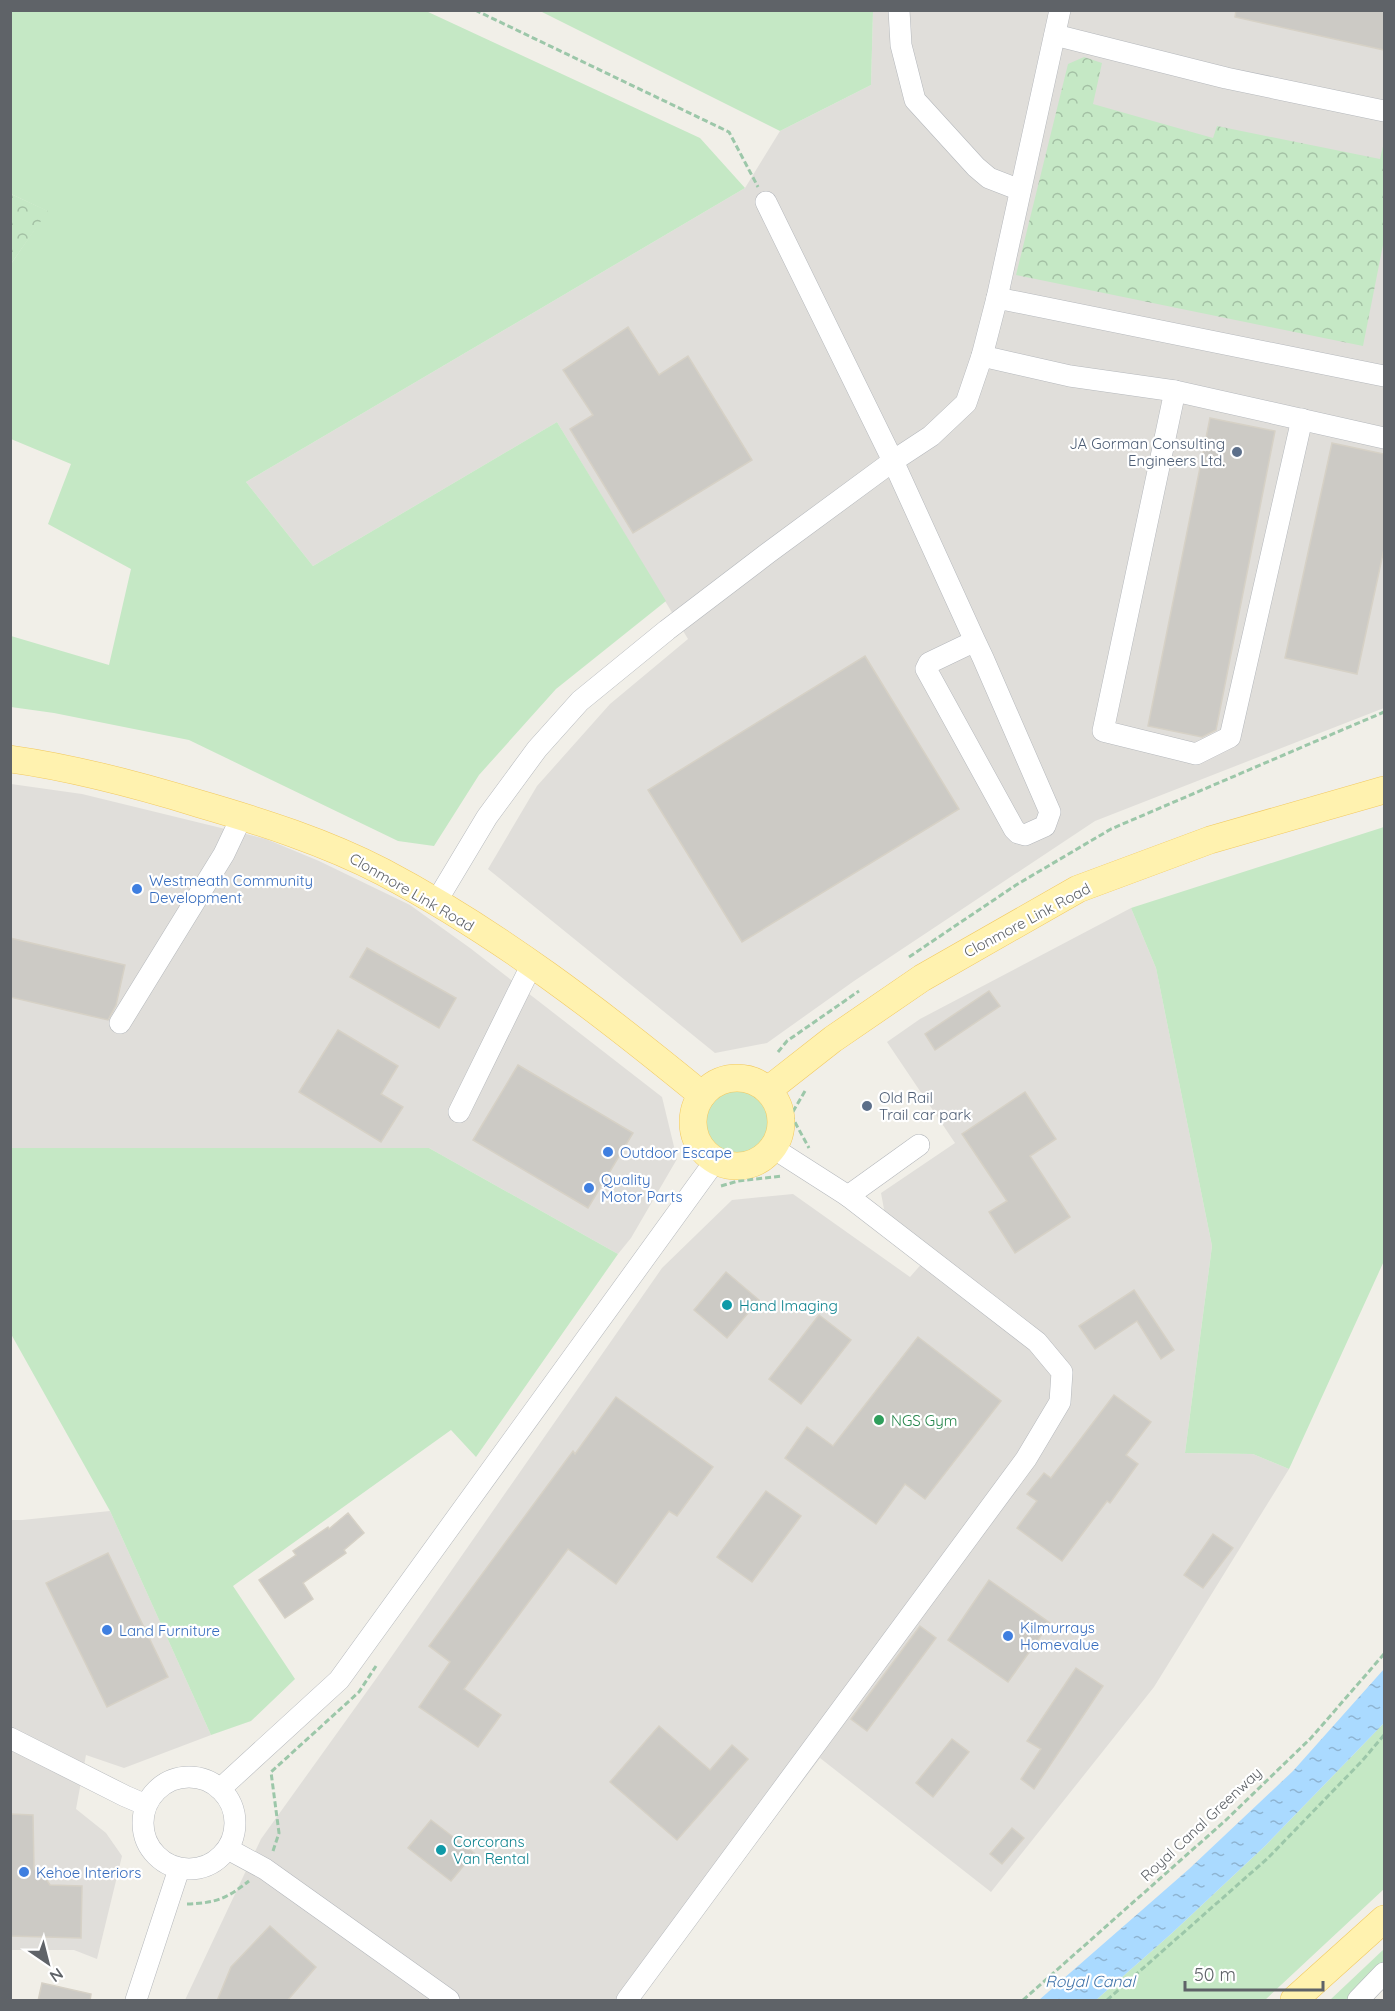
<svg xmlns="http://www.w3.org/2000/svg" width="1395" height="2011" viewBox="0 0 1395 2011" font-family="Quicksand,sans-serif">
<defs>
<pattern id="forest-crowns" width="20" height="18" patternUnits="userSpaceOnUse" patternTransform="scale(1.5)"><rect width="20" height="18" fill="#c5e8c5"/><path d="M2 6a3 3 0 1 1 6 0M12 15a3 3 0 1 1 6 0" fill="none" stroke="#a3c0a4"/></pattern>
<pattern id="water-ripples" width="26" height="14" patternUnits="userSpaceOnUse" patternTransform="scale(1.5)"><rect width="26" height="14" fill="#aadaff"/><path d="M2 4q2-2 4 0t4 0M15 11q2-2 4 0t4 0" fill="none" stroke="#8eb4d2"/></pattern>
</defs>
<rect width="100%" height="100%" fill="#f1efe8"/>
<g fill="#e0deda">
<path d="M873 11H1384V708L1095 821 854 981 767 1043 715 1053 488 869 537 786 610 704 688 639 557 422 313 566 246 482 745 188 780 131 871 85Z"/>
<path d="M11 784 82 794 266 839 319 861 410 905 470 948 662 1097 677 1159 631 1238 618 1254 429 1148H11Z"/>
<path d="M1131 908 1156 968 1212 1246 1185 1453 1253 1454 1289 1469 1154 1687 991 1892 820 1758 637 2000H185L261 1839 378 1676 662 1268 732 1200 793 1194 910 1277 932 1252 886 1220 881 1193 955 1143 887 1042 920 1019Z"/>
<path d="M110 1511 211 1735 124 1768 86 1755 76 1809 106 1833 122 1856 97 1959 74 1950H11V1520H22Z"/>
</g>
<g fill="#c5e8c5">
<path d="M10 11H426L700 138 745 188 246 482 313 566 557 422 666 601 556 689 479 775 434 846 398 841 189 740 54 713 11 707V636L109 665 131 569 48 524 71 464 11 439V264L47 211 11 194Z"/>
<path d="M540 11H873L871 85 780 131Z"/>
<path d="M1384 827V1261L1289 1469 1253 1454 1185 1453 1212 1246 1156 968 1131 908Z"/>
<circle cx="737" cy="1122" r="34"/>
<path d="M10 1148H429L618 1254 476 1457 451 1430 233 1586 295 1679 251 1721 211 1735 110 1511 11 1334Z"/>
<path d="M1384 1723V1889L1265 2000H1096L1171 1934 1265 1846Z"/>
<path d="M1384 1949V1961L1347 2000H1330Z"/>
</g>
<g fill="url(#forest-crowns)">
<path d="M1084 57 1102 63 1093 104 1213 138 1217 126 1380 159 1384 142V240L1363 346 1016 275 1068 64Z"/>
<path d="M11 194 48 211 11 264Z"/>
</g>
<path fill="url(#water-ripples)" d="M1384 1669V1723L1265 1846 1171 1934 1096 2000H1039L1189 1869 1293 1771Z"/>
<g fill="#cccac5" stroke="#d6d1c6" stroke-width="1.5">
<path d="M1236 10H1384V50L1235 17Z"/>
<path d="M628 327 659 375 688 356 752 460 633 533 570 429 593 415 563 370Z"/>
<path d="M1210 418 1275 431 1216 730 1202 737 1148 726Z"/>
<path d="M1332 443 1384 454V549L1357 674 1285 658Z"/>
<path d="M865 656 959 809 742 942 648 790Z"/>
<path d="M10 938 125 965 116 1005 108 1020 10 997Z"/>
<path d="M367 948 456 998 439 1028 350 977Z"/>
<path d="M989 991 1000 1006 935 1050 925 1034Z"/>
<path d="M338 1030 398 1066 381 1094 403 1107 381 1142 299 1092Z"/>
<path d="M518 1065 633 1133 588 1208 473 1140Z"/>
<path d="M1025 1092 1056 1139 1030 1156 1070 1217 1015 1253 989 1212 1007 1201 962 1134Z"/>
<path d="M726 1272 759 1300 727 1338 694 1310Z"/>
<path d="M1134 1290 1174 1350 1161 1359 1137 1321 1095 1349 1079 1326Z"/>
<path d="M819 1315 851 1340 801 1404 769 1379Z"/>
<path d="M918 1337 1001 1401 925 1499 905 1484 876 1524 785 1458 807 1427 833 1446Z"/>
<path d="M1114 1395 1151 1422 1126 1455 1138 1464 1110 1503 1107 1501 1062 1561 1017 1528 1037 1501 1027 1494 1044 1473 1051 1478Z"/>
<path d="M616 1397 713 1467 677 1516 669 1511 616 1584 568 1549 464 1689 501 1715 478 1747 419 1707 450 1662 429 1646 573 1451 575 1454Z"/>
<path d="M766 1491 801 1516 752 1582 717 1557Z"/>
<path d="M348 1513 364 1533 344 1550 346 1553 303 1583 313 1599 285 1618 259 1580 296 1555 293 1551 328 1527 329 1529Z"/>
<path d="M1213 1534 1233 1548 1203 1588 1184 1575Z"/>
<path d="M108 1553 168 1677 107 1707 46 1583Z"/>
<path d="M989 1580 1050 1623 1008 1682 948 1640Z"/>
<path d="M920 1626 936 1638 867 1731 851 1719Z"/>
<path d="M1076 1668 1103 1686 1034 1789 1021 1779 1041 1749 1027 1741Z"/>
<path d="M659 1726 710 1770 732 1745 748 1759 677 1840 610 1782Z"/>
<path d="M952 1739 969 1752 933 1797 916 1783Z"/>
<path d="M10 1814 33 1815 34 1869 44 1876 50 1885 82 1886 81 1938 10 1936Z"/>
<path d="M431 1820 474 1853 451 1881 408 1848Z"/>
<path d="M1012 1828 1024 1838 1002 1864 990 1854Z"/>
<path d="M270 1926 316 1967 287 2001H217L231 1967Z"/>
<path d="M42 1983 91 1994 90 2001H38Z"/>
</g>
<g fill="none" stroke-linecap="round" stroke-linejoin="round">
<g stroke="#b5b8bc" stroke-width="22">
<g id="minor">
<path d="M899 10 901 45 915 100 976 167 989 178 1020 190"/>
<path d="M1055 35 1226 78 1384 111"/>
<path d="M766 202 893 461 975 641 983 658 1050 812 1045 826 1025 835 1018 833 1014 829 926 669 929 663 975 641"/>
<path d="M997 298 1060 10"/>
<path d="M982 356 1070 376 1175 391 1384 438"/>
<path d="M1175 391 1103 731 1196 754 1230 737 1302 419"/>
<path d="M436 902 487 817 537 749 580 701 667 630 768 553 893 461 931 436 966 403 982 356 997 298 1384 376"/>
<path d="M120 1023 224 854 242 816"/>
<path d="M459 1112 532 964"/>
<path d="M848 1196 919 1145"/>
<path d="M10 1738 125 1796 146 1805"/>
<circle cx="189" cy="1823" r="46"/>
<path d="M220 1789 339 1680 715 1161"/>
<path d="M228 1849 265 1869 449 2000"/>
<path d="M136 2000 179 1869"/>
<path d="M627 2000 1026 1459 1060 1402 1062 1372 1037 1342 848 1196 773 1148"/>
<path d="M1358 2000 1384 1973"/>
</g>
</g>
<g stroke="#f2c960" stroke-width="28">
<g id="major">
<path d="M10 759C75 768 138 785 200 804 262 822 325 842 383 872 497 932 602 1013 702 1095"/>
<circle cx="737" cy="1122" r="44"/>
<path d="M768 1090 833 1039 922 978 1078 889 1210 840 1384 790"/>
<path d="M1294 2000 1384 1919"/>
</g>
</g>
<g stroke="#9cc7a9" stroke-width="3" stroke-dasharray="6 3" stroke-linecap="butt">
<path d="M475 10 729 132 758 187"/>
<path d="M909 957 1016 885 1111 829 1384 712"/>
<path d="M778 1052 787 1041 859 991"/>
<path d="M805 1091 791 1115 809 1148"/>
<path d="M721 1186 738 1181 782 1176"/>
<path d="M273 1851 279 1833 271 1772 359 1692 376 1666"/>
<path d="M187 1904C216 1903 226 1899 249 1881"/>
<path d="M1023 2000 1226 1820 1311 1738 1384 1654"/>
<path d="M1107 2000 1268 1858 1362 1761 1384 1735"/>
</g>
<use href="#minor" stroke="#fff" stroke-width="21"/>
<use href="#major" stroke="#fff2af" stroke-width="27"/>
</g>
<g fill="#5c6f8a" stroke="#fff" stroke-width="2">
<circle cx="1237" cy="452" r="6"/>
<circle cx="867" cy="1106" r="6"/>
</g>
<g fill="#3f7fe0" stroke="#fff" stroke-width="2">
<circle cx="137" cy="889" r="6"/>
<circle cx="608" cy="1152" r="6"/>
<circle cx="589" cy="1188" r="6"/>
<circle cx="107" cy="1630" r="6"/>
<circle cx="1008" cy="1636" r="6"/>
<circle cx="24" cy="1872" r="6"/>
</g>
<g fill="#0f9aa8" stroke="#fff" stroke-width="2">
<circle cx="727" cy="1305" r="6"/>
<circle cx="441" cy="1850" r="6"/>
</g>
<circle fill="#2e9e5b" stroke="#fff" stroke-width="2" cx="879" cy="1420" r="6"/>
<g text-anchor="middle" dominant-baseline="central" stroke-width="4.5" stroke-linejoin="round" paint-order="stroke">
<g font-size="15" fill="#4e5e75" stroke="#fff" text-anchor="end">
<text x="1225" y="443">JA Gorman Consulting<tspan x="1225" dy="17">Engineers Ltd.</tspan></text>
<text x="879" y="1097" text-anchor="start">Old Rail<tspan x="879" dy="17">Trail car park</tspan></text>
</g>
<g font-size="15" fill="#366cbe" stroke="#fff" text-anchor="start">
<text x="149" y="880">Westmeath Community<tspan x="149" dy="17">Development</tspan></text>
<text x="620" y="1152">Outdoor Escape</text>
<text x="601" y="1179">Quality<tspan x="601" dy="17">Motor Parts</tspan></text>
<text x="1020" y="1627">Kilmurrays<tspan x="1020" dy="17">Homevalue</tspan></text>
<text x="119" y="1630">Land Furniture</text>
<text x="36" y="1872">Kehoe Interiors</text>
</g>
<g font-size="15" fill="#5f6368" stroke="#fff">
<text transform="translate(412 892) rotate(30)">Clonmore Link Road</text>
<text transform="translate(1027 920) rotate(-28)">Clonmore Link Road</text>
<text transform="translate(1201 1824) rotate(-43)">Royal Canal Greenway</text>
</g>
<g font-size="15" fill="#0d838f" stroke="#fff" text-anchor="start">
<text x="739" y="1305">Hand Imaging</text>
<text x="453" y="1841">Corcorans<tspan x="453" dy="17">Van Rental</tspan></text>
</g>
<g font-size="15" fill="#27864d" stroke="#fff" text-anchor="start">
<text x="891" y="1420">NGS Gym</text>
</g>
<g font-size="16" font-style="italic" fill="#4174aa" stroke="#fff">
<text x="1090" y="1981">Royal Canal</text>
</g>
</g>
<rect width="1395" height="2011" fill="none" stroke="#5f6368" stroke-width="24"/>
<g transform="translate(48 1963) rotate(145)" stroke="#ffffff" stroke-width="4.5" paint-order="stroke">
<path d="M0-4.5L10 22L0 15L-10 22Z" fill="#5f6368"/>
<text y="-9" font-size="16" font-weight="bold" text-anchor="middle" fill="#5f6368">N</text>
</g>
<path d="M1185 1981v9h138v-9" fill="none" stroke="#5f6368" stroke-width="3"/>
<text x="1194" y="1981" font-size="18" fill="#5f6368" stroke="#ffffff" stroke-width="4.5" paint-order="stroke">50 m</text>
</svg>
